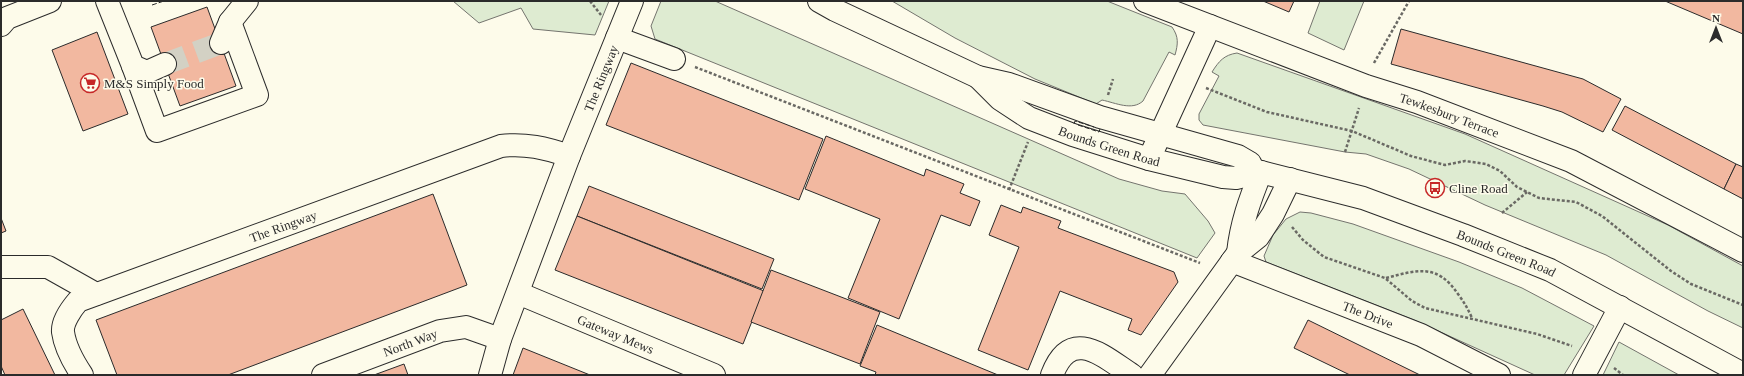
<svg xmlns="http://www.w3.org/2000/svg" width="1744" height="376" viewBox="0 0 1744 376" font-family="'Times New Roman',serif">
<rect width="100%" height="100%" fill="#fdfbea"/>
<g fill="#deebd1" stroke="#74746e">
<path d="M453 1H609L595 35 533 29 521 8 479 23Z"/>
<path d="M661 1H715L1119 179 1162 191 1185 194 1208 221 1215 233 1197 258 655 39 651 26Z"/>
<path d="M892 1H1107L1172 27C1179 37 1178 44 1175 55L1169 52 1143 101C1132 111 1116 103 1102 100L1096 104 1035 79 955 38Z"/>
<path d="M1320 1H1364L1344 50 1308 33Z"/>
<path d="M1237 53 1465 134 1668 225 1743 266V328L1708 311 1606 255 1485 205 1409 169 1366 154 1345 152 1203 125 1199 120V114L1219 76 1212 72C1219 61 1224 55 1237 53Z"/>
<path d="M1300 212 1311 213 1353 224 1459 262 1522 288 1594 326 1564 375H1535L1414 320 1266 262 1264 256 1273 235 1286 219Z"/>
<path d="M1619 342 1679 375H1603Z"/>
</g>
<g fill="#f2b8a0" stroke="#2b2b2b">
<path d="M1263 1H1294L1289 12Z"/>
<path d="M1665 1H1743V34Z"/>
<path d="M207 7 236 86 180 106 151 27Z"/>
<path d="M1401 29 1583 79 1621 99 1603 132 1562 112 1543 106 1391 64Z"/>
<path d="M97 32 128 114 83 131 52 50Z"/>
<path d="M631 63 823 139 799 200 606 125Z"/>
<path d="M1625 106 1736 164 1724 189 1612 130Z"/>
<path d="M826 136 924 176 926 169 964 184 960 193 980 201 970 226 941 215 899 319 848 298 880 219 805 189Z"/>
<path d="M1736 164 1743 167V199L1724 189Z"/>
<path d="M589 186 774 259 762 289 577 216Z"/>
<path d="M433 194 467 285 228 375H117L96 320Z"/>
<path d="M1001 205 1021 213 1023 207 1061 221 1058 228 1174 272 1178 282 1141 335 1128 330 1132 319 1060 291 1028 370 978 350 1019 247 989 235Z"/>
<path d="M577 216 764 291 743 344 555 270Z"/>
<path d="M1 218 6 231 1 233Z"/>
<path d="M771 270 880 312 860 364 751 322Z"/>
<path d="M23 309 55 375H5L1 366V320Z"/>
<path d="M1308 320 1420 375H1350L1294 348Z"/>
<path d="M877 325 998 375H875L876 372 860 366Z"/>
<path d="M523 348 590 375H513Z"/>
<path d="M404 364 408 375H374Z"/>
</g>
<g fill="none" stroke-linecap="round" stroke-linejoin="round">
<path stroke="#d3d1c4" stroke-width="22" stroke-dasharray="22 11" stroke-linecap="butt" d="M165 64 221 43"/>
<g stroke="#2b2b2b" stroke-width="24">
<g id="minor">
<path d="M107 1 133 66 147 72 165 64"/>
<path id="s1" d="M1145 1 1366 86 1417 102 1571 161 1743 251"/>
<path d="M617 38 674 59"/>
<path d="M221 43 230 22 247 1"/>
<path d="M133 66 157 131 257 95 230 22"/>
<path d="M1149 159 1210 26"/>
<path d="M1238 253C1241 224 1250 199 1261 172"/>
<path id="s2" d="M1232 261 1421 335 1499 375"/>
<path d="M1 267H48L96 294"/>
<path id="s3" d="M518 293 714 375"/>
<path id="s4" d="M82 375C74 363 65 347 63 332 62 322 72 308 78 301L501 146C525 143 546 148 569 156"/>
<path id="s5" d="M323 375 440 331 466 327 500 339"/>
<path id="s6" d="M490 375 500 339 569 156 632 1"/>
<path d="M1052 375C1071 325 1104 357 1132 375"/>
<path d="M1150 375 1238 253 1258 237 1273 214 1290 179"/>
<path d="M1584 375 1620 307"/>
</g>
</g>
<g stroke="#2b2b2b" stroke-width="24">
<g id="major">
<path d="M819 1 835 10 978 77 1009 84 1100 117 1238 156 1250 163 1253 170"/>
<path id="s7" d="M978 77 1000 99 1029 118 1073 135 1149 159 1223 177 1236 178 1248 175 1253 170"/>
<path id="s8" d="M1253 170 1363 198 1463 235 1550 270 1743 374"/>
</g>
</g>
<g stroke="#2b2b2b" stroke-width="24">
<path id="highway" d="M1 25 7 18 50 1"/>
</g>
<g stroke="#6a6964" stroke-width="2.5" stroke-dasharray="3 2" stroke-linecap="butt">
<path d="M590 1 601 15"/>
<path d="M1374 63 1409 1"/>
<path d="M695 67 1200 263"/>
<path d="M1206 88 1267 112 1352 131 1411 156 1445 165 1465 161 1486 164 1500 171 1517 187 1539 198 1576 202 1602 216 1671 271 1691 284 1743 305"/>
<path d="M1108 95 1113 79"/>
<path d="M1345 152 1359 108"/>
<path d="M1009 190 1028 142"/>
<path d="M1502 213 1527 192"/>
<path d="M1292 227 1303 240 1324 257 1385 278 1412 301 1425 308 1537 334 1572 346"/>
<path d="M1386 278C1417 270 1437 263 1458 294 1464 302 1468 309 1472 318"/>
<path d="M1614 368 1623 375"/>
</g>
<use href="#minor" stroke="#fdfbea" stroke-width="22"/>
<use href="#major" stroke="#fdfbea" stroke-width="22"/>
<use href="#highway" stroke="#fdfbea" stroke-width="22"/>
<g stroke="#2b2b2b" stroke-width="1" stroke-dasharray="5 2" stroke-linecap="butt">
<path d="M152 5 164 1"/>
<path d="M1074 124 1075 121 1094 127"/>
<path d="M1078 125 1099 132 1100 129"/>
</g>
</g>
<defs>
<g id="supermarket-ring" transform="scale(1)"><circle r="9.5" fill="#fdfbea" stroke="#c62828" stroke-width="1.5"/><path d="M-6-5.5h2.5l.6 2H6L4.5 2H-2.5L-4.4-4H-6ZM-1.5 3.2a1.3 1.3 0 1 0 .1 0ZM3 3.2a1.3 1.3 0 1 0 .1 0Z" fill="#c62828"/></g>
<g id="bus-ring" transform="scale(1)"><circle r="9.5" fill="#fdfbea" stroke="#c62828" stroke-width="1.5"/><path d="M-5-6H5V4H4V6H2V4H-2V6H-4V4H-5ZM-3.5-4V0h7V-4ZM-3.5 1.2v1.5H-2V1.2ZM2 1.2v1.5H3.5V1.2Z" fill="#c62828"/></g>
</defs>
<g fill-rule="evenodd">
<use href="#supermarket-ring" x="90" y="83"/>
<use href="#bus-ring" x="1435" y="188"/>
</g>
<g text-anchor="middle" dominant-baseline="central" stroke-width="3" stroke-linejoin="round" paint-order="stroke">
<g font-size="13" fill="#2b2b2b" stroke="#fdfbea">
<text stroke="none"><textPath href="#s6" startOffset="317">The Ringway</textPath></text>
<text stroke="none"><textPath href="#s1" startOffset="325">Tewkesbury Terrace</textPath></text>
<text stroke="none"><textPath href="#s7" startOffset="151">Bounds Green Road</textPath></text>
<text stroke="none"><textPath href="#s4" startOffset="301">The Ringway</textPath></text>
<text stroke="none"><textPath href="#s8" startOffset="267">Bounds Green Road</textPath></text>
<text stroke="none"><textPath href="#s2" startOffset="146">The Drive</textPath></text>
<text stroke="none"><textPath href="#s3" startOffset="106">Gateway Mews</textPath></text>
<text stroke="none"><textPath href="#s5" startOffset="93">North Way</textPath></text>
</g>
<g font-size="13" fill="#2b2b2b" stroke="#fdfbea" text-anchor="start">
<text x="104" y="83">M&amp;S Simply Food</text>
<text x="1449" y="188">Cline Road</text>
</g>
</g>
<rect width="1744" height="376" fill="none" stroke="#2b2b2b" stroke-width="4"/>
<g transform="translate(1716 28)" stroke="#fdfbea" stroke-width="3" paint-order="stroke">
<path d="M0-3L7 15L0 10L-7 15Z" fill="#2b2b2b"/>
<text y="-6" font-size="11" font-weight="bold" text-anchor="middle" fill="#2b2b2b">N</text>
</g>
</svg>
